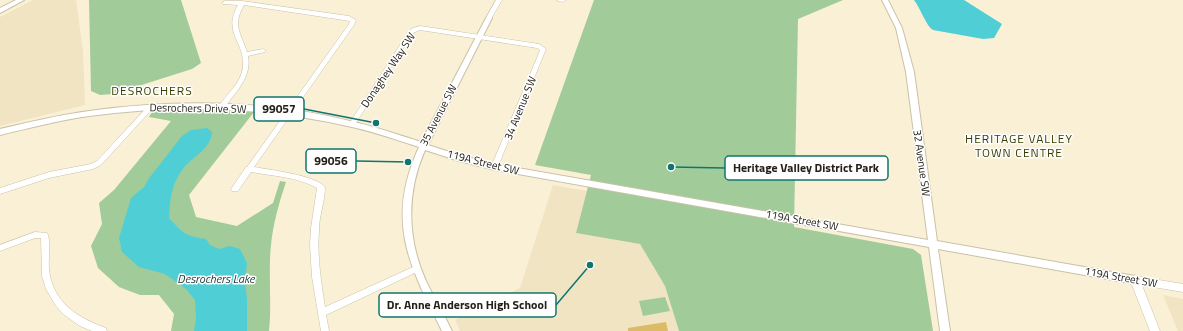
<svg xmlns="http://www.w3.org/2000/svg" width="1183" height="331" viewBox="0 0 1183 331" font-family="'Titillium Web',sans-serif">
<rect width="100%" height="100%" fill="#faf0d6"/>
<g fill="#f1e4c3">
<path d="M33 0H76L83 51 85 105 0 126V17Z"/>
<path d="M553 185 587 191 576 233 640 244 665 286 679 331H460L455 320 520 288Z"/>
<path d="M1163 295 1183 299V331H1178Z"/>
</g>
<g fill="#a1cb99">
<path d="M89 0H181L201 63 192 69 113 94 100 95 91 91Z"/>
<path d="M594 0H843L798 19 794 227 913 249 921 255 933 331H679L665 286 640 244 576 233 591 175 535 165Z"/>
<path d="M158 109 254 112 189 195 196 217 237 226 273 203 280 181 286 182C279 203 273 224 271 245 268 274 272 302 269 331H171L174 314 159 295H140L119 287 98 268 91 246 102 224 99 203 114 190 171 121 149 117 152 112Z"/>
<path d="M665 297 670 311 643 316 639 301Z"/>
</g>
<g fill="#4fcfd5">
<path d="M914 0H964L1002 24 994 38 983 39 933 30C926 26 921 9 914 0Z"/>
<path d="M207 128 212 132C211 150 191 157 182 170 171 185 170 201 169 218 183 234 186 236 206 239L210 245 219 249 230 246 240 249 247 263 245 281 247 299V331H194L196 319 195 300 186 289 165 274 139 267 122 252 119 238 131 198 144 187 150 177 182 136 191 130Z"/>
</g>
<path fill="#dbbb66" d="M666 322 668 331H628V328Z"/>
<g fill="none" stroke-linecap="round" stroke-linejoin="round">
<g stroke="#cac1a8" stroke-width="1">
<g id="minor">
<path d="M496 0H502L491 19H487L486 18Z"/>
<path d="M557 0H566L563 2 558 1Z"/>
<path d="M225 1H242L349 16 356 20 354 25 254 167C270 170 315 175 325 187 325 201 319 216 319 230 317 256 321 282 325 307L413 267 416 266 419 267 420 269 419 271 326 315 329 331H321L312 277 310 245 311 228 317 188C298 177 273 176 251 172L238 191H232L231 189 246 167H247L349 24 350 21 244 5C232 26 241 33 247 52L263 49 266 51 265 52 248 56C252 77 236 92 224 108H222L219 106C227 94 241 83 243 67 245 41 222 33 238 5L223 4V2Z"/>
<path d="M420 26 539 44 546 49 497 169H493L491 167 539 53 540 50 537 48 420 30 413 33 354 126H352L349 124 409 31 413 28Z"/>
<path d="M150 104H152L155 106 101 165 93 169 49 178 0 194V188L49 172 91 164 97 161Z"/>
<path d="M35 232 47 233 48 235C51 246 48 258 49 269 52 302 78 318 106 328L107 331H92L80 326 63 314 56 306 46 289 42 276 41 238H35L0 251V245Z"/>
<path d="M1135 276 1183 284V292L1135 284 1132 282 1131 280 1132 278Z"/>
</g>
</g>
<g stroke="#cac1a8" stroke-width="2">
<g id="tertiary">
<path d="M16 0H24L0 13V8Z"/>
<path d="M882 0H888L902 28 914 72 937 241 1135 276 1138 277 1140 280 1138 283 1135 284 938 249 950 331H940L929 247 495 170 459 161 425 150C406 193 407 239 426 281 434 298 444 314 452 331H442C409 265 385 221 419 147 397 140 375 132 352 127 265 107 177 104 89 116 59 120 30 128 0 135V129C30 122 59 115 89 111 177 99 268 100 354 122 377 127 399 135 421 142L486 18 489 16 492 18 428 145 459 155 495 164 928 240 906 72 896 28Z"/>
</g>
</g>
<g stroke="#cac1a8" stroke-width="1">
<path id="secondary" d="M1135 275 1139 277 1140 280 1160 331H1150L1130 280 1131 277Z"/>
</g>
<use href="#minor" fill="#fff" fill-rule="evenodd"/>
<use href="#tertiary" fill="#fff" fill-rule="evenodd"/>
<use href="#secondary" fill="#fff" fill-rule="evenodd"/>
</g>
<g text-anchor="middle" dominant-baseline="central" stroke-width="3" stroke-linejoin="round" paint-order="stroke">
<g font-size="11" fill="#242017" stroke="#fefefe">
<text transform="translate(388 70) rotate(-56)">Donaghey Way SW</text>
<text transform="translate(198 108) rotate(1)">Desrochers Drive SW</text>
<text transform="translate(520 108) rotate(-68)">34 Avenue SW</text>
<text transform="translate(438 115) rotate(-63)">35 Avenue SW</text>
<text transform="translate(483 162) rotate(14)">119A Street SW</text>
<text transform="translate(922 163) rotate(82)">32 Avenue SW</text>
<text transform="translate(802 220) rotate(10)">119A Street SW</text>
<text transform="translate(1121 277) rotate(10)">119A Street SW</text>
</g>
<g font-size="12" letter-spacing="1" fill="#373d00" stroke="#fefefe">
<text x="152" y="90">DESROCHERS</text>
<text x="1019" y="138">HERITAGE VALLEY<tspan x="1019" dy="14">TOWN CENTRE</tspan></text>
</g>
<g font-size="12" font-style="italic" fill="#1e3435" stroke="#fefefe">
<text x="216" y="278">Desrochers Lake</text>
</g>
</g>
<path fill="none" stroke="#0f766e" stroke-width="1.5" d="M376 123L304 109M408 162L356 161M671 167L725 168M590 265L556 305"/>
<g fill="#0f766e" stroke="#fefefe" stroke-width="1.5">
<circle cx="376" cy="123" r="4"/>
<circle cx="408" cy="162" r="4"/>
<circle cx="671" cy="167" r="4"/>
<circle cx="590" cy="265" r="4"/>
</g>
<g fill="#fefefe" stroke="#0f766e" stroke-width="1.5">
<rect x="254" y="97" width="50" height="24" rx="4"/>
<rect x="306" y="149" width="50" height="24" rx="4"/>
<rect x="725" y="156" width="163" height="24" rx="4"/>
<rect x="379" y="293" width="177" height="24" rx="4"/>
</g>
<g font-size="12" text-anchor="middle" font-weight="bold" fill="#242017">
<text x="279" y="113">99057</text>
<text x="331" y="165">99056</text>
<text x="806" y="172">Heritage Valley District Park</text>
<text x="467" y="309">Dr. Anne Anderson High School</text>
</g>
</svg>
